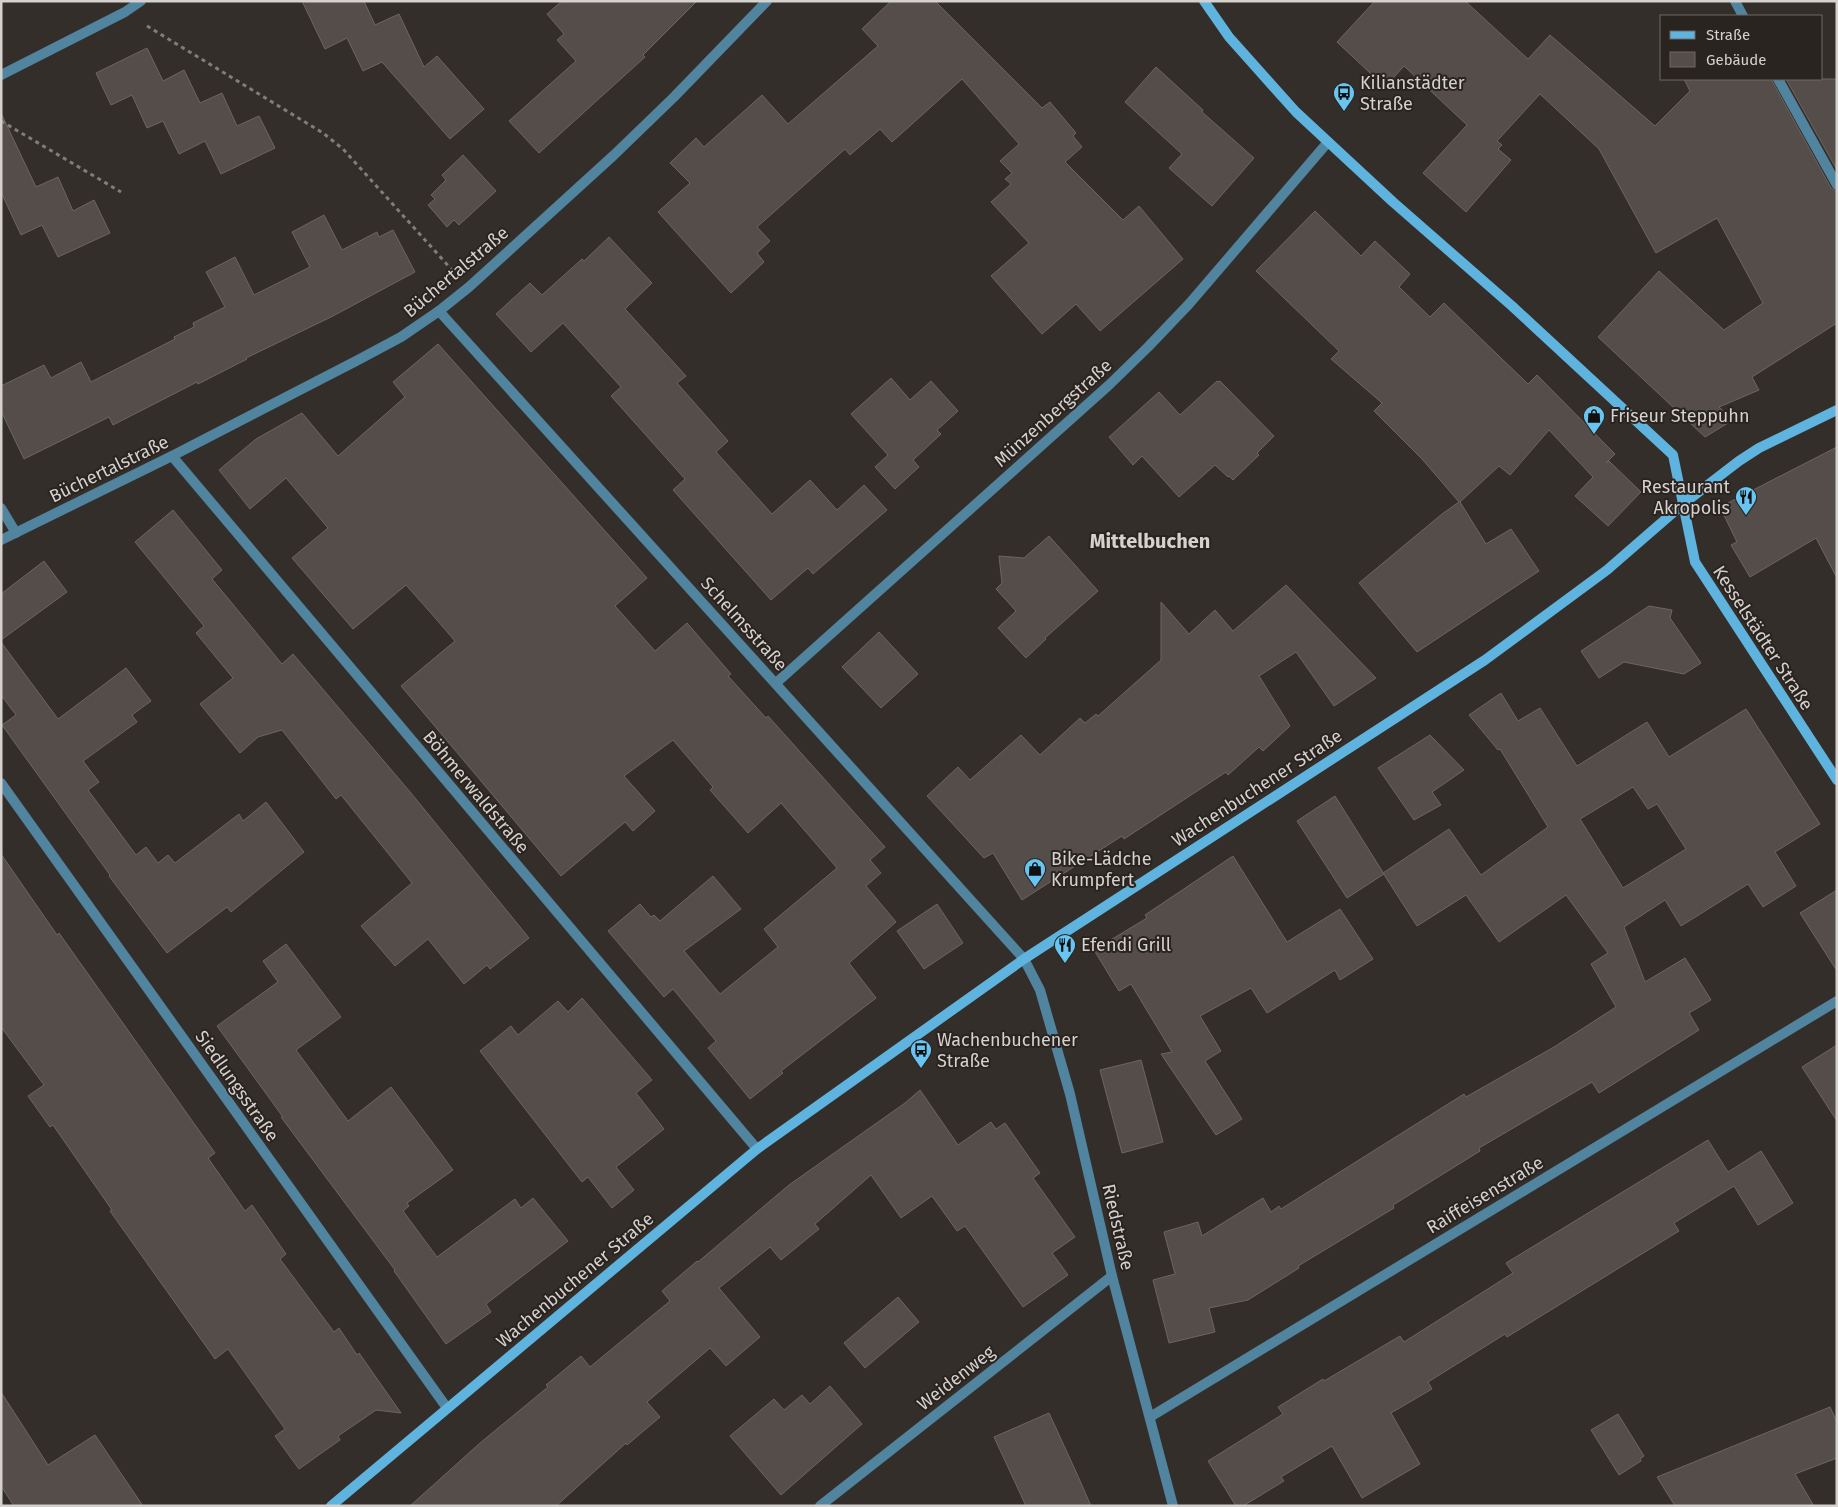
<svg xmlns="http://www.w3.org/2000/svg" width="1838" height="1507" viewBox="0 0 1838 1507" font-family="'Fira Sans',sans-serif">
<rect width="100%" height="100%" fill="#342e2a"/>
<g fill="#544d49" stroke="#6d6561" fill-rule="evenodd">
<path d="M302 1H364L375 25 399 14 424 67 437 56 484 109 450 139 382 62 363 71 347 38 325 49Z"/>
<path d="M562 1H697L643 55 645 57 539 153 509 121 576 61 557 40 564 34 547 14Z"/>
<path d="M891 1H935L1042 108 1050 102 1076 133 1073 136 1082 147 1065 162 1123 220 1139 206 1183 259 1100 331 1076 304 1042 334 991 276 1029 243 991 202 1011 184 1005 179 1012 173 1000 161 1019 144 962 79 892 142 880 129 850 155 845 149 757 227 770 241 757 253 764 262 731 293 658 212 690 183 670 163 696 138 704 147 762 95 788 124 878 46 862 29Z"/>
<path d="M1375 1H1465L1528 59 1550 35 1655 126 1690 91 1684 79H1771L1831 188 1837 192V323L1752 377 1759 390 1719 407 1733 420 1705 437 1598 337 1659 271 1724 330 1763 303 1717 218 1656 253 1599 149 1540 94 1497 141 1502 145 1498 149 1511 160 1466 212 1423 173 1467 125 1404 66 1385 87 1337 42Z"/>
<path d="M147 48 163 81 184 70 200 103 222 93 237 126 259 116 275 148 221 174 205 141 179 154 163 121 147 128 132 95 111 105 96 73Z"/>
<path d="M1156 67 1203 110 1202 112 1254 158 1212 206 1169 168 1182 154 1125 102Z"/>
<path d="M1786 79H1837V170Z"/>
<path d="M1 113 36 187 58 177 73 211 94 200 110 233 58 257 42 225 21 235 1 192Z"/>
<path d="M463 155 496 191 459 225 454 220 447 227 428 205 435 199 431 195 446 180 442 175Z"/>
<path d="M1315 211 1361 256 1375 241 1410 274 1399 287 1430 317 1444 303 1528 384 1537 375 1615 454 1606 463 1609 461 1641 492 1608 526 1575 496 1593 477 1549 430 1510 475 1499 466 1460 502 1486 544 1511 529 1539 571 1417 652 1359 583 1442 514 1459 502 1422 459 1374 411 1382 403 1331 359 1339 351 1256 271Z"/>
<path d="M324 215 342 250 377 232 379 237 393 230 415 272 331 317 246 358 247 359 198 384 197 382 113 425 109 417 24 459 1 411V386L44 365 51 378 81 362 91 382 175 339 174 337 194 327 193 323 225 307 206 272 235 257 254 295 310 267 292 232Z"/>
<path d="M609 237 652 283 625 309 686 376 677 383 728 441 716 452 772 514 810 480 837 510 864 485 887 510 813 574 808 568 771 600 673 490 685 479 611 396 621 387 563 323 531 352 496 314 530 283 542 295 582 259 584 261Z"/>
<path d="M438 344 647 578 615 606 655 651 687 623 731 674 728 676 766 718 768 716 885 847 870 860 881 873 866 886 896 922 849 963 876 998 781 1071 783 1073 750 1099 708 1048 716 1041 673 989 664 997 608 931 640 904 651 917 654 915 660 921 713 876 741 909 684 951 720 994 778 947 764 929 837 868 781 803 748 833 710 790 713 787 673 740 624 776 655 811 633 831 625 822 561 876 401 686 455 641 430 612 406 585 353 629 292 558 328 528 286 478 250 509 219 470 256 439 302 413 338 456 405 397 393 382Z"/>
<path d="M891 378 910 400 931 381 958 411 937 430 941 434 913 460 919 467 895 489 875 467 888 455 851 414Z"/>
<path d="M1217 381 1218 382 1220 381 1274 436 1257 453 1259 455 1233 480 1229 476 1228 477 1215 465 1179 497 1142 456 1133 465 1109 437 1159 392 1180 415Z"/>
<path d="M1837 447V578L1816 538 1750 577 1731 545 1737 542 1720 507Z"/>
<path d="M173 510 222 570 212 579 282 664 293 654 411 793 529 938 490 969 487 965 464 984 428 939 395 966 361 926 412 883 341 795 336 799 282 730 258 737 240 753 200 704 233 678 196 633 204 626 135 542Z"/>
<path d="M1049 536 1098 591 1045 638 1046 639 1026 658 998 628 1016 611 996 589 1002 583 999 556 1024 558Z"/>
<path d="M44 561 67 592 1 640V594Z"/>
<path d="M1286 585 1376 678 1334 706 1296 652 1259 676 1290 726 1263 751 1259 747 1228 775 1226 772 1124 839 1122 836 1022 900 993 853 984 858 927 796 958 767 970 780 1021 735 1040 755 1080 718 1085 723 1096 714 1098 716 1161 660V602L1189 634 1215 610 1233 631Z"/>
<path d="M1649 606 1672 610 1670 618 1701 663 1684 674 1624 662 1599 678 1581 651Z"/>
<path d="M879 632 918 674 881 708 842 667Z"/>
<path d="M1 642 58 719 126 668 151 701 132 715 137 722 83 761 99 782 88 790 136 855 146 847 158 863 168 855 175 863 239 814 243 821 266 802 304 852 231 912 227 907 167 953 109 876 110 875 2 725 16 715 1 695Z"/>
<path d="M1501 693 1518 721 1540 708 1577 766 1647 722 1669 757 1746 709 1820 824 1775 852 1796 886 1763 907 1748 884 1681 926 1665 900 1624 927 1645 982 1685 958 1711 1000 1689 1013 1699 1030 1599 1093 1592 1082 1479 1148 1480 1151 1393 1205 1394 1208 1298 1266 1299 1268 1248 1300 1209 1308 1215 1332 1169 1343 1153 1280 1175 1274 1164 1232 1198 1222 1202 1236 1263 1198 1271 1212 1279 1206 1281 1209 1464 1094 1466 1097 1554 1047 1616 1007 1591 964 1608 953 1566 895 1499 942 1466 895 1417 926 1383 873 1449 829 1481 875 1548 827 1500 749 1498 750 1469 715ZM1633 787 1648 809 1657 804 1686 849 1623 888 1580 819Z"/>
<path d="M1430 735 1464 770 1432 792 1441 805 1414 820 1378 768Z"/>
<path d="M1335 796 1384 874 1347 898 1297 821Z"/>
<path d="M1 854 57 935 59 933 215 1153 208 1158 245 1211 252 1205 286 1254 280 1259 334 1332 339 1328 357 1355 359 1353 401 1413 376 1410 338 1436 340 1440 299 1469 275 1436 285 1429 228 1349 215 1359 110 1211 112 1210 53 1125 50 1127 28 1096 44 1085 1 1027Z"/>
<path d="M1233 856 1287 942 1340 909 1373 959 1340 980 1335 970 1267 1013 1251 988 1200 1016 1221 1051 1205 1061 1242 1119 1216 1135 1161 1054 1172 1052 1131 984 1119 991 1094 950 1147 918 1145 915Z"/>
<path d="M1837 890V971L1800 913Z"/>
<path d="M937 904 963 943 924 969 897 931Z"/>
<path d="M286 944 341 1017 296 1050 348 1121 391 1087 453 1170 407 1203 409 1206 403 1211 437 1257 515 1199 521 1208 533 1198 568 1241 486 1304 491 1312 446 1344 394 1271 395 1270 281 1117H283L217 1026 278 982 263 961Z"/>
<path d="M582 998 652 1080 636 1093 664 1129 616 1167 634 1190 612 1208 588 1177 582 1182 480 1051 511 1026 518 1035 558 1001 568 1012Z"/>
<path d="M1837 1045V1121L1802 1067Z"/>
<path d="M1141 1060 1163 1142 1122 1153 1100 1070Z"/>
<path d="M920 1090 958 1145 991 1122 996 1129 1005 1123 1040 1173 1033 1178 1075 1237 1052 1253 1068 1275 1023 1307 965 1226 957 1231 932 1196 901 1218 871 1175 815 1224 819 1229 781 1260 770 1247 719 1288 760 1337 726 1366 710 1348 647 1402 660 1417 627 1445 626 1443 556 1506H410L480 1443 548 1387 546 1385 581 1356 590 1367 670 1301 662 1291 697 1261 698 1262 789 1185 905 1103Z"/>
<path d="M1708 1140 1728 1172 1761 1151 1793 1203 1758 1225 1734 1186 1674 1223 1679 1231 1507 1337 1505 1334 1428 1382 1432 1389 1391 1413 1420 1464 1362 1498 1332 1446 1281 1477 1284 1481 1243 1506H1236L1208 1461 1283 1414 1278 1407 1323 1379 1324 1381 1400 1336 1404 1342 1513 1273 1506 1263Z"/>
<path d="M898 1297 919 1322 865 1368 844 1343Z"/>
<path d="M830 1386 862 1424 781 1495 730 1436 774 1399 784 1410 802 1395 810 1404Z"/>
<path d="M1 1392 48 1465 95 1435 143 1506H14L1 1486Z"/>
<path d="M1830 1407 1837 1422V1458L1795 1474 1814 1506H1675L1657 1477Z"/>
<path d="M1049 1413 1077 1474 1091 1506H1026L994 1437Z"/>
<path d="M1618 1414 1644 1456 1640 1459 1641 1461 1619 1475 1591 1430Z"/>
</g>
<g fill="none" stroke-linecap="round" stroke-linejoin="round">
<g stroke="#827d7a" stroke-width="3" stroke-dasharray="4 4" stroke-linecap="butt">
<path d="M147 26 323 133 343 149 453 271"/>
<path d="M1 121 121 192"/>
</g>
<g stroke="#51849e" stroke-width="10">
<path d="M1735 1 1743 16"/>
<path d="M1 75 125 12 141 1"/>
<path d="M1778 79 1837 185"/>
<path d="M439 311 1024 959 1040 990 1070 1094 1112 1276 1173 1506"/>
<path d="M172 456 757 1149"/>
<path d="M1 508 16 533"/>
<path d="M1 540 172 456 358 360 401 337 439 311 469 287 614 155 674 97 767 1"/>
<path d="M776 683 1109 385 1148 347 1189 304 1328 142"/>
<path d="M1 783 447 1408"/>
<path d="M1150 1417 1837 1001"/>
<path d="M820 1506 1112 1276"/>
</g>
<g stroke="#5eb4de" stroke-width="10">
<path d="M1204 1 1229 37 1296 112 1393 202 1512 306 1673 455 1695 562 1837 780"/>
<path d="M331 1506 757 1149 1024 959 1485 660 1607 570 1683 504 1739 461 1759 448 1837 410"/>
</g>
</g>
<defs>
<g id="bus-pin" transform="scale(1.125)"><path d="M0 17L-7.5 6A9.5 9.5 0 1 1 7.5 6Z" fill="#68c4f0" stroke="#2a2420"/><path d="M-5-6H5V4H4V6H2V4H-2V6H-4V4H-5ZM-3.5-4V0h7V-4ZM-3.5 1.2v1.5H-2V1.2ZM2 1.2v1.5H3.5V1.2Z" fill="#111"/></g>
<g id="shop-pin" transform="scale(1.125)"><path d="M0 17L-7.5 6A9.5 9.5 0 1 1 7.5 6Z" fill="#68c4f0" stroke="#2a2420"/><path d="M-5-2.5h2.3a2.7 3.5 0 0 1 5.4 0H5L5.5 6h-11ZM-1.5-2.5h3a1.5 2.3 0 0 0-3 0Z" fill="#111"/></g>
<g id="restaurant-pin" transform="scale(1.125)"><path d="M0 17L-7.5 6A9.5 9.5 0 1 1 7.5 6Z" fill="#68c4f0" stroke="#2a2420"/><path d="M-5-6h1v4h1v-4h1v4h1v-4h1v5L-1.5 .5V6h-2V.5L-5-1ZM5-6V6H3V1.5H1.5Q1.5-4 5-6Z" fill="#111"/></g>
</defs>
<g fill-rule="evenodd">
<use href="#bus-pin" x="1344" y="93"/>
<use href="#shop-pin" x="1594" y="416"/>
<use href="#restaurant-pin" x="1746" y="497"/>
<use href="#shop-pin" x="1035" y="869"/>
<use href="#restaurant-pin" x="1065" y="945"/>
<use href="#bus-pin" x="921" y="1050"/>
</g>
<g text-anchor="middle" dominant-baseline="central" stroke-width="4" stroke-linejoin="round" paint-order="stroke">
<g font-size="18" fill="#d5d1ce" stroke="#2a2420" text-anchor="start">
<text x="1360" y="83">Kilianstädter<tspan x="1360" dy="21">Straße</tspan></text>
<text x="1610" y="416">Friseur Steppuhn</text>
<text x="1730" y="487" text-anchor="end">Restaurant<tspan x="1730" dy="21">Akropolis</tspan></text>
<text x="1051" y="859">Bike-Lädche<tspan x="1051" dy="21">Krumpfert</tspan></text>
<text x="1081" y="945">Efendi Grill</text>
<text x="937" y="1040">Wachenbuchener<tspan x="937" dy="21">Straße</tspan></text>
</g>
<g font-size="18" fill="#d5d1ce" stroke="#2a2420">
<text transform="translate(456 272) rotate(-40)">Büchertalstraße</text>
<text transform="translate(1053 413) rotate(-42)">Münzenbergstraße</text>
<text transform="translate(109 469) rotate(-26)">Büchertalstraße</text>
<text transform="translate(744 624) rotate(48)">Schelmsstraße</text>
<text transform="translate(1763 638) rotate(57)">Kesselstädter Straße</text>
<text transform="translate(1257 788) rotate(-33)">Wachenbuchener Straße</text>
<text transform="translate(476 792) rotate(50)">Böhmerwaldstraße</text>
<text transform="translate(237 1086) rotate(55)">Siedlungsstraße</text>
<text transform="translate(1485 1195) rotate(-31)">Raiffeisenstraße</text>
<text transform="translate(1118 1227) rotate(77)">Riedstraße</text>
<text transform="translate(575 1280) rotate(-40)">Wachenbuchener Straße</text>
<text transform="translate(956 1378) rotate(-38)">Weidenweg</text>
</g>
<g font-size="20" font-weight="bold" fill="#d5d1ce" stroke="#2a2420">
<text x="1150" y="541">Mittelbuchen</text>
</g>
</g>
<rect width="1838" height="1507" fill="none" stroke="#d5d1ce" stroke-width="5"/>
<rect x="1660" y="15" width="162" height="65" fill="#2a2420" stroke="#6e6966"/>
<rect x="1670" y="31" width="25" height="8" fill="#5eb4de" stroke="#6e6966"/>
<text x="1706" y="40" font-size="15" fill="#d5d1ce">Straße</text>
<rect x="1670" y="52" width="25" height="15" fill="#544d49" stroke="#6e6966"/>
<text x="1706" y="65" font-size="15" fill="#d5d1ce">Gebäude</text>
</svg>
